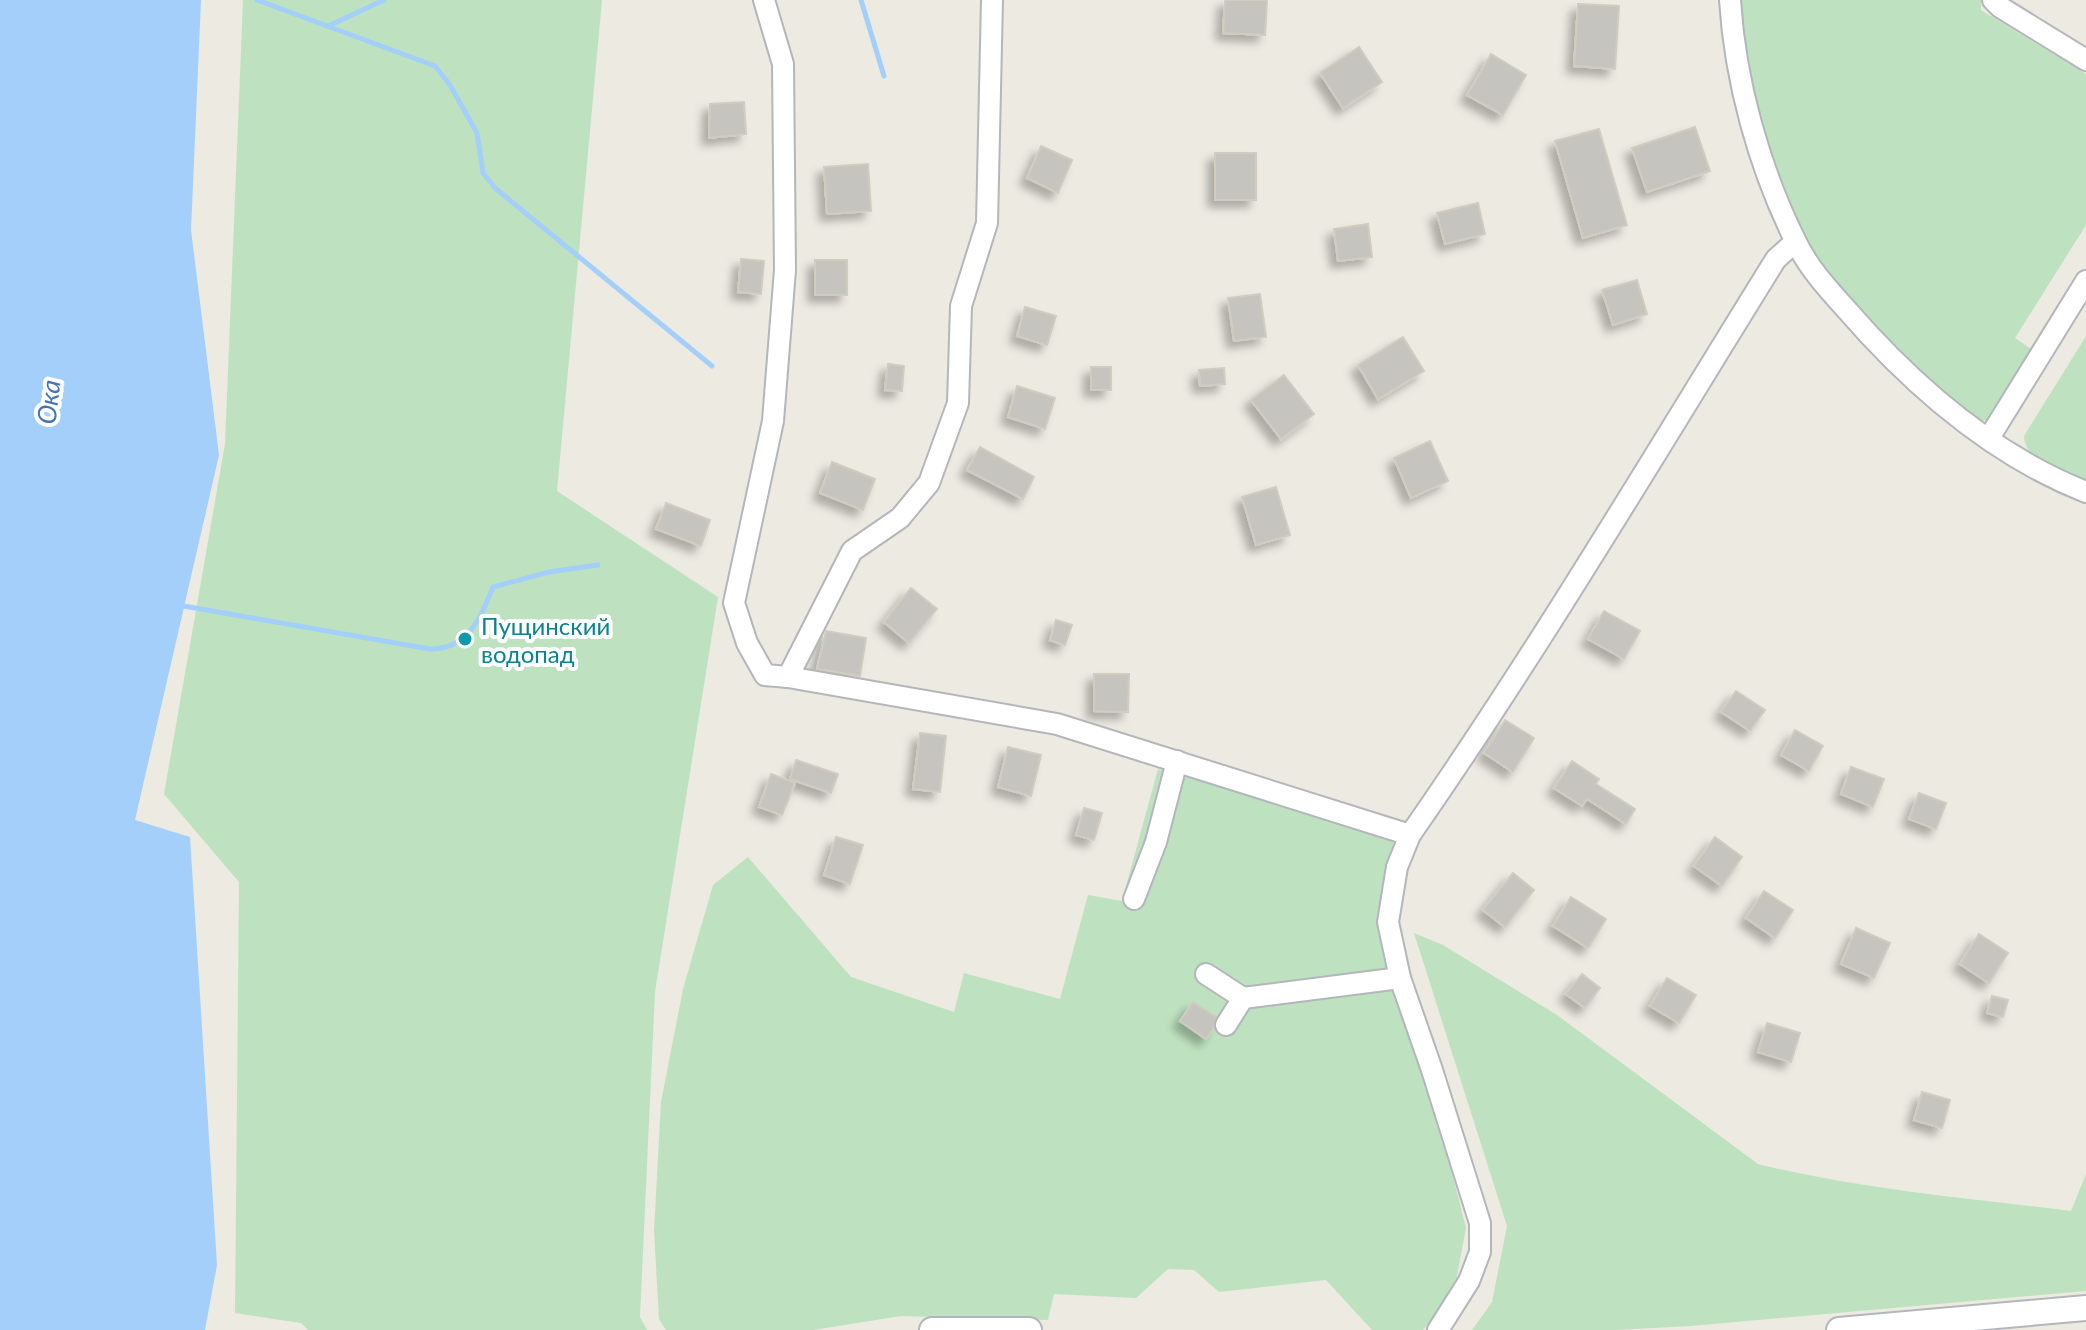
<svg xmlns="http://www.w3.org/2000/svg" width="2086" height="1330" viewBox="0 0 2086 1330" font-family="Lato,sans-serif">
<defs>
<filter id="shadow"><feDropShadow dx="-7" dy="7" stdDeviation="4" flood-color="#0004"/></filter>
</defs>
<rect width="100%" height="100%" fill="#eceae1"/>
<g fill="#bee2c0">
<path d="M243 0H602L557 491 718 597 655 992 640 1317 647 1330H308L301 1323 235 1313 239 882 164 794 225 444Z"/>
<path d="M1738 0H1981V10L2086 74V225L2015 338 2031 349 1987 420 1977 422 1928 385 1823 275 1785 200 1760 137 1741 58Z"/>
<path d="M2086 336V484C2063 473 2026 464 2024 436Z"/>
<path d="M1158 769 1407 840 1389 923 1466 1228 1454 1292 1423 1330H1372L1326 1280 1219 1292 1194 1270 1168 1269 1136 1298 1054 1294 1048 1320 901 1316 813 1330H666L659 1319 654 1231 661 1102 683 989 713 885 748 857 851 977 954 1012 964 973 1060 999 1088 895 1122 901Z"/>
<path d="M1414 933 1443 945 1557 1015 1758 1164C1860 1189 1967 1198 2071 1211L2086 1174V1291L1691 1326 1615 1330H1472L1492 1302 1507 1226Z"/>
</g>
<path fill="#a3cffa" d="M0 0H201L191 230 219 455 135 820 190 837 217 1265 205 1330H0Z"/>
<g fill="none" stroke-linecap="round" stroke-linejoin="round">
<g stroke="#a3cffa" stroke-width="5">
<path d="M257 0 435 66 450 85 477 133 483 173 495 188 712 366"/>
<path d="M861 0 884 76"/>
<path d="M328 26 384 0"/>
<path d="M178 605 430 649C468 649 480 619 493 587L549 572 598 565"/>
</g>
</g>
<g fill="#c6c4be" stroke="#d0ccc0" stroke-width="2" filter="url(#shadow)">
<path d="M1225 0H1267L1265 35 1223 33Z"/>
<path d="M1578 4 1619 6 1615 69 1574 66Z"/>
<path d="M1359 47 1382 82 1343 108 1320 73Z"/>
<path d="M1491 54 1526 75 1503 115 1467 95Z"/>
<path d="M744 102 746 134 709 138 710 104Z"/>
<path d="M1695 127 1710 171 1647 192 1632 148Z"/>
<path d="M1599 129 1627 225 1583 238 1555 141Z"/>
<path d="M1041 146 1072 160 1058 193 1027 178Z"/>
<rect x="1215" y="153" width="41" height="47"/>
<path d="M868 164 871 211 827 214 824 167Z"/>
<path d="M1478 203 1485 234 1445 244 1437 213Z"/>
<path d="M1368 224 1372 257 1338 261 1334 229Z"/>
<path d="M741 259 764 261 761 294 738 292Z"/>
<rect x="815" y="260" width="32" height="35"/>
<path d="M1637 280 1647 314 1613 325 1602 290Z"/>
<path d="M1260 294 1266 337 1234 341 1228 298Z"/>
<path d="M1025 307 1056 316 1047 345 1017 336Z"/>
<path d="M1403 337 1424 371 1378 399 1358 365Z"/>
<path d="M888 364 904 366 902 391 885 390Z"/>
<rect x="1091" y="367" width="20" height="23"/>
<path d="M1224 368 1225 384 1200 386 1199 370Z"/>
<path d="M1284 375 1314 414 1281 439 1251 400Z"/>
<path d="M1017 386 1055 398 1045 429 1008 417Z"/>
<path d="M1430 441 1448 481 1411 498 1394 458Z"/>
<path d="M980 447 1034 477 1023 499 967 470Z"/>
<path d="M832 462 875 479 863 510 820 493Z"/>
<path d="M1276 487 1290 535 1256 545 1242 497Z"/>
<path d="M666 503 710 520 701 546 656 529Z"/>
<path d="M911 588 937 609 909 643 884 622Z"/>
<path d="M1604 611 1640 631 1624 659 1588 639Z"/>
<path d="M1056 620 1072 625 1065 645 1050 640Z"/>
<path d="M826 631 866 638 860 676 817 669Z"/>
<path d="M1094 674H1129L1128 712 1094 711Z"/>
<path d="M1736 691 1765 710 1750 731 1721 712Z"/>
<path d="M1505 720 1534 738 1513 772 1484 753Z"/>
<path d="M1795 730 1823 746 1809 771 1781 755Z"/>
<path d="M920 733 946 736 940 792 913 789Z"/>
<path d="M1008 747 1041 755 1031 796 998 787Z"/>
<path d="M796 760 838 774 831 793 790 779Z"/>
<path d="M1572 761 1599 779 1596 784 1635 809 1626 824 1587 799 1582 806 1554 788Z"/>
<path d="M1851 767 1884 779 1873 807 1841 794Z"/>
<path d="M771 774 795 783 782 815 759 807Z"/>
<path d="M1919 793 1946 803 1936 829 1909 819Z"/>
<path d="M1084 808 1102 813 1094 840 1076 835Z"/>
<path d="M836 837 863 845 850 884 824 875Z"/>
<path d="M1715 837 1742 857 1722 886 1694 866Z"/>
<path d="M1513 873 1534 890 1505 927 1483 910Z"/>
<path d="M1764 891 1793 910 1775 938 1746 918Z"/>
<path d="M1571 897 1606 919 1588 948 1553 926Z"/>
<path d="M1856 928 1890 943 1874 978 1841 964Z"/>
<path d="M1979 934 2008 953 1989 983 1960 964Z"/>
<path d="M1582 974 1600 988 1585 1008 1566 994Z"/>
<path d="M1667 978 1696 995 1679 1023 1650 1006Z"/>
<path d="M1992 996 2008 1000 2003 1017 1987 1013Z"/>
<path d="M1193 1002 1216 1017 1214 1028 1206 1039 1180 1021Z"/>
<path d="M1767 1023 1800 1033 1791 1062 1758 1052Z"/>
<path d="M1922 1092 1950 1100 1942 1128 1914 1120Z"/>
</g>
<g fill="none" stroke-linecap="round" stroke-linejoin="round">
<g stroke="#b3b6bb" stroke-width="24">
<g id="minor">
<path d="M764 0 783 64 785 270 773 421 734 603 747 643 765 675 788 677 1057 724 1410 835C1540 648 1656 452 1776 259L1795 242"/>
<path d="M1730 0C1735 81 1759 167 1795 240 1807 266 1827 288 1846 309 1911 384 1992 455 2086 492"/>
<path d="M1993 0 2000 7 2086 60"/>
<path d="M1989 438 2086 281"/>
<path d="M788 677 852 551 900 518 929 483 958 403 961 306 987 223 992 0"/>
<path d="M1410 835 1397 867 1388 922 1400 978 1432 1070 1480 1223V1252L1469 1281 1438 1330"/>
<path d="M1134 899 1156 842 1177 761"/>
<path d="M1206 974 1243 998"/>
<path d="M1226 1025 1243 998 1400 978"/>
</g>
</g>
<g stroke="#b3b6bb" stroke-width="28">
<g id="tertiary">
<path d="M932 1330H1029"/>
<path d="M1839 1330 2086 1308"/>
</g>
</g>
<use href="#minor" stroke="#fff" stroke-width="20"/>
<use href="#tertiary" stroke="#fff" stroke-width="24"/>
</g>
<circle fill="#0f9aa8" stroke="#fff" stroke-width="3" cx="465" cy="639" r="8"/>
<g text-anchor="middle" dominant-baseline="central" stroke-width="8" stroke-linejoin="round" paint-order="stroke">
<g font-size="24" fill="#0d838f" stroke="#fff" text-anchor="start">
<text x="481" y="625">Пущинский<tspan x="481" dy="28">водопад</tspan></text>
</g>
<g font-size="26" font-style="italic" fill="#4574b2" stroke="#fff">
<text transform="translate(48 402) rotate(-83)">Ока</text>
</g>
</g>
</svg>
